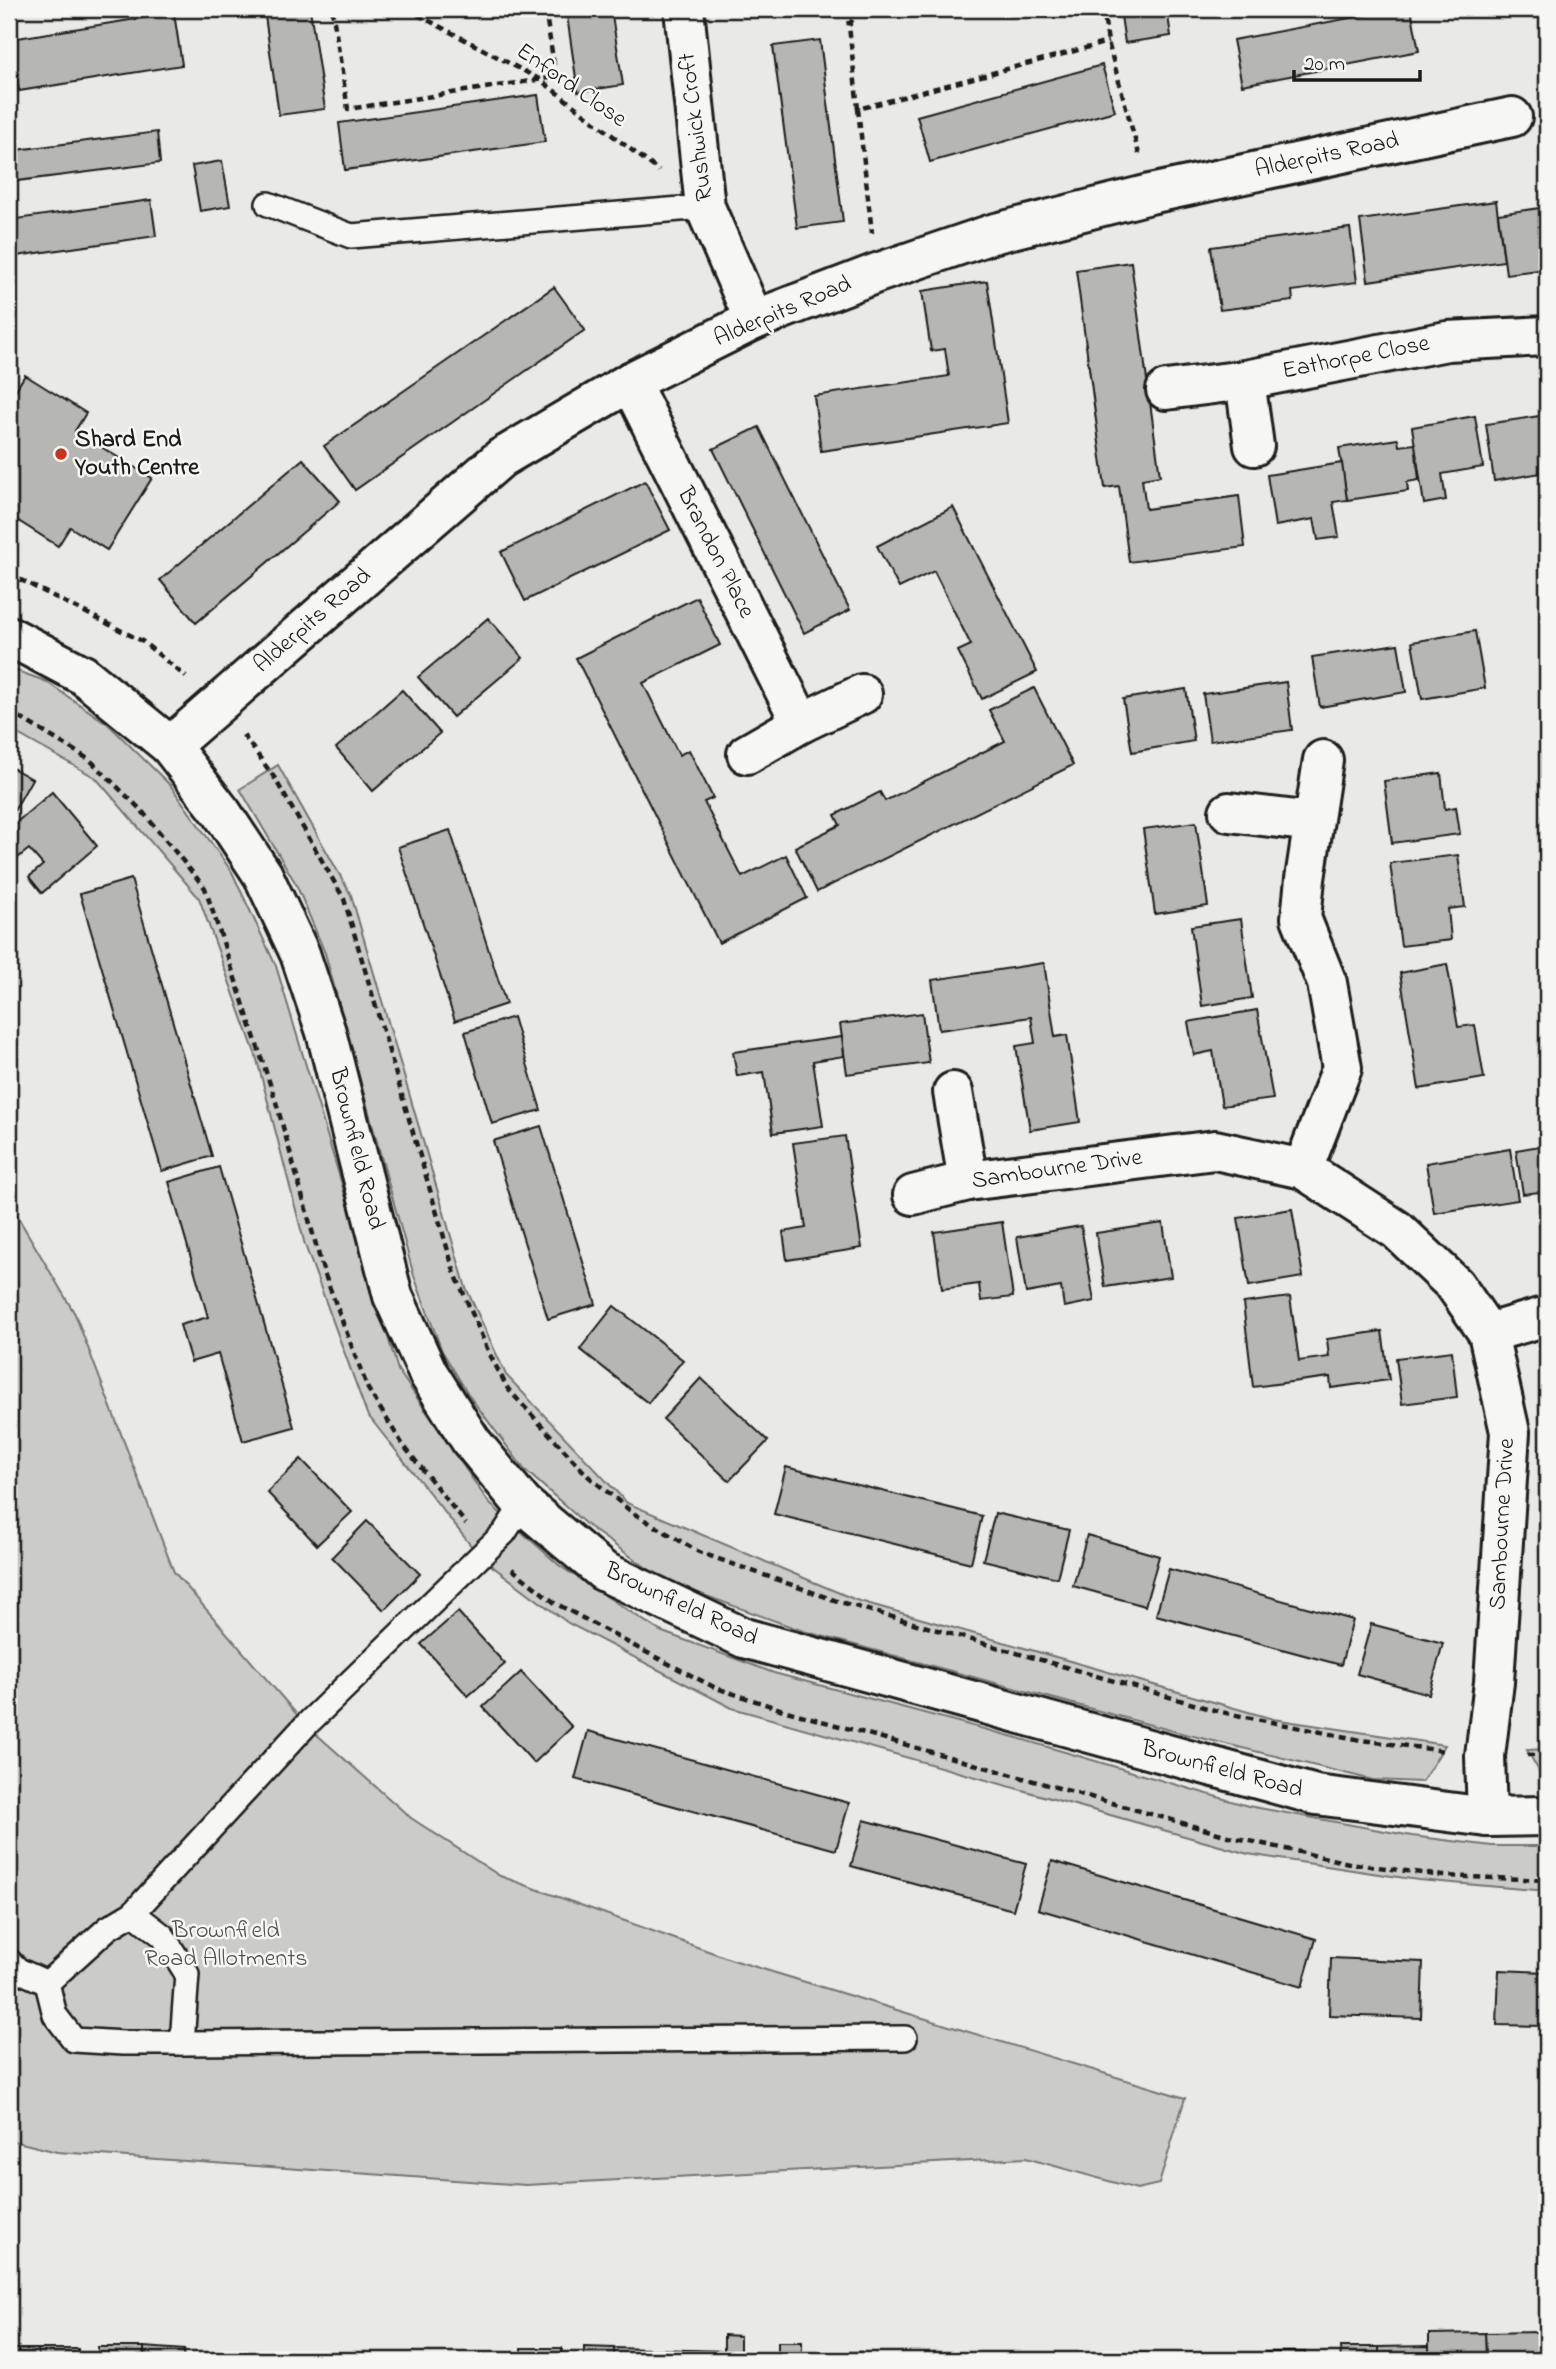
<svg xmlns="http://www.w3.org/2000/svg" width="1556" height="2369" viewBox="0 0 1556 2369" font-family="'Indie Flower',sans-serif">
<rect width="100%" height="100%" fill="#e9e9e5"/>
<filter id="ink" filterUnits="userSpaceOnUse"><feTurbulence type="fractalNoise" baseFrequency=".0143" numOctaves="2"/><feDisplacementMap in="SourceGraphic" scale="14" xChannelSelector="R" yChannelSelector="G"/><feConvolveMatrix kernelMatrix="1 2 1 2 8 2 1 2 1" color-interpolation-filters="sRGB"/></filter>
<g filter="url(#ink)">
<g fill="#cbcbc7" stroke="#747472" stroke-width="2">
<path d="M9 668 45 681 108 724 170 785 232 872 276 966 398 1370 489 1503 560 1566 660 1631 774 1673 1014 1737 1248 1806 1412 1836 1492 1846H1547V1891L1418 1880 1248 1854 732 1708 568 1623 480 1557 367 1414 305 1245 256 1056 199 898 96 778 9 729Z"/>
<path d="M278 765 351 895 466 1288 506 1375 627 1503 856 1600 1273 1719 1445 1745 1422 1782 1373 1780 1177 1732 803 1631 665 1581 588 1526 524 1469 470 1397 442 1351 414 1276 325 953 296 884 240 789Z"/>
<path d="M9 1206 12 1207 75 1314 174 1572 306 1725 411 1818 500 1876 733 1960 1185 2098 1159 2184 1137 2189 1026 2158 526 2185 57 2152 9 2140Z"/>
<path d="M1547 1749V1785L1527 1750Z"/>
</g>
<g fill="#b6b6b3" stroke="#1c1c1c" stroke-width="2">
<path d="M264 9H310L325 109 279 115Z"/>
<path d="M566 9H611L623 85 578 92Z"/>
<path d="M1120 9H1167L1171 36 1125 43Z"/>
<path d="M1398 9H1411L1419 51 1242 85 1233 40Z"/>
<path d="M174 13 182 65 19 91 11 39Z"/>
<path d="M820 40 843 222 797 228 773 46Z"/>
<path d="M1102 65 1115 111 930 162 917 116Z"/>
<path d="M538 95 545 142 345 170 339 123Z"/>
<path d="M157 132 160 163 9 182V151Z"/>
<path d="M222 161 230 206 200 211 192 166Z"/>
<path d="M151 200 156 236 9 257V220Z"/>
<path d="M1496 201 1504 261 1368 281 1360 220Z"/>
<path d="M1547 207V269L1506 274 1498 214Z"/>
<path d="M1350 228 1357 282 1292 291 1293 301 1220 310 1211 247Z"/>
<path d="M1131 262 1160 476 1142 479 1146 509 1239 496 1245 547 1129 562 1119 486 1105 488 1076 270Z"/>
<path d="M987 281 1008 423 821 451 814 396 949 376 945 349 931 351 922 291Z"/>
<path d="M554 287 585 330 355 490 324 446Z"/>
<path d="M25 375 86 413 75 431 152 478 107 550 70 527 58 546 9 515V401Z"/>
<path d="M1475 416 1483 467 1442 474 1446 500 1424 504 1412 427Z"/>
<path d="M1540 416 1544 441 1547 440V472L1494 481 1486 424Z"/>
<path d="M759 427 850 610 804 633 713 449Z"/>
<path d="M1398 439 1399 446 1415 444 1419 480 1407 482 1408 491 1347 500 1339 448Z"/>
<path d="M303 459 340 501 196 623 160 580Z"/>
<path d="M1342 463 1347 500 1333 502 1339 537 1318 540 1314 519 1275 526 1267 475Z"/>
<path d="M645 481 670 530 525 601 501 552Z"/>
<path d="M953 507 1037 672 982 699 958 651 971 645 934 571 899 588 877 546Z"/>
<path d="M697 597 720 645 643 683 679 755 689 750 713 798 704 802 742 877 786 855 807 898 719 943 576 658Z"/>
<path d="M488 618 523 658 453 717 418 677Z"/>
<path d="M1475 631 1485 688 1422 699 1412 642Z"/>
<path d="M1398 644 1406 692 1320 707 1312 657Z"/>
<path d="M1286 682 1292 730 1210 741 1203 694Z"/>
<path d="M1034 688 1073 765 817 892 795 847 840 825 835 815 880 792 885 801 1005 741 989 710Z"/>
<path d="M1186 689 1194 741 1132 752 1123 699Z"/>
<path d="M402 690 440 733 373 791 336 748Z"/>
<path d="M9 766 32 779 9 820Z"/>
<path d="M1441 773 1445 809 1456 807 1460 834 1392 843 1384 781Z"/>
<path d="M52 792 97 846 42 893 29 877 43 865 29 849 15 860 9 853V839L17 832 12 826Z"/>
<path d="M1196 822 1208 906 1155 914 1143 829Z"/>
<path d="M450 830 506 1004 455 1021 398 847Z"/>
<path d="M1458 855 1465 907 1448 909 1451 940 1401 946 1390 863Z"/>
<path d="M131 879 212 1156 162 1171 80 894Z"/>
<path d="M1241 919 1252 998 1202 1006 1191 926Z"/>
<path d="M1044 963 1055 1037 1067 1035 1080 1122 1030 1130 1016 1046 1035 1043 1031 1017 939 1030 932 980Z"/>
<path d="M1447 964 1458 1027 1475 1025 1484 1078 1419 1089 1400 973Z"/>
<path d="M1257 1010 1273 1099 1222 1106 1213 1051 1194 1055 1188 1022Z"/>
<path d="M922 1013 929 1063 847 1074 840 1024Z"/>
<path d="M513 1017 541 1110 492 1124 465 1032Z"/>
<path d="M842 1037 844 1056 813 1061 823 1126 773 1133 764 1072 737 1076 733 1052Z"/>
<path d="M541 1126 596 1304 548 1319 493 1141Z"/>
<path d="M1547 1127V1201L1541 1202 1539 1192 1523 1194 1516 1150 1546 1145 1544 1134Z"/>
<path d="M845 1136 862 1248 787 1260 783 1232 806 1228 793 1143Z"/>
<path d="M1510 1149 1518 1200 1434 1213 1426 1163Z"/>
<path d="M219 1167 294 1427 243 1441 218 1354 191 1362 180 1325 208 1317 169 1182Z"/>
<path d="M1292 1209 1303 1277 1249 1286 1238 1218Z"/>
<path d="M1002 1222 1013 1297 981 1301 979 1284 942 1289 934 1232Z"/>
<path d="M1163 1223 1171 1277 1105 1287 1096 1233Z"/>
<path d="M1081 1226 1094 1301 1064 1307 1061 1287 1026 1293 1017 1237Z"/>
<path d="M1290 1297 1299 1361 1329 1357 1327 1339 1382 1331 1389 1380 1331 1388 1330 1377 1253 1387 1243 1303Z"/>
<path d="M614 1306 683 1360 648 1403 580 1349Z"/>
<path d="M1452 1351 1457 1397 1402 1404 1396 1358Z"/>
<path d="M701 1378 768 1441 729 1481 663 1419Z"/>
<path d="M301 1459 352 1512 317 1545 267 1492Z"/>
<path d="M786 1467 982 1516 971 1563 774 1514Z"/>
<path d="M995 1513 1069 1530 1057 1578 983 1560Z"/>
<path d="M367 1521 420 1574 384 1610 332 1557Z"/>
<path d="M1087 1535 1159 1556 1145 1606 1073 1586Z"/>
<path d="M1169 1569 1353 1620 1341 1665 1156 1615Z"/>
<path d="M458 1612 505 1664 468 1696 421 1644Z"/>
<path d="M1371 1624 1443 1643 1429 1694 1357 1674Z"/>
<path d="M521 1672 572 1727 534 1763 483 1707Z"/>
<path d="M588 1731 849 1803 836 1850 575 1779Z"/>
<path d="M864 1820 1026 1864 1013 1910 851 1866Z"/>
<path d="M1052 1861 1316 1939 1302 1987 1038 1909Z"/>
<path d="M1331 1958 1423 1962 1421 2018 1329 2015Z"/>
<path d="M1499 1970 1547 1972V2026L1497 2025Z"/>
<path d="M1547 2331V2360H1539L1538 2332Z"/>
<path d="M1538 2332 1539 2360H1486L1485 2333Z"/>
<path d="M1485 2333 1486 2360H1429V2334Z"/>
<path d="M724 2335 740 2336V2360H724Z"/>
<rect x="778" y="2342" width="24" height="18"/>
<path d="M1429 2346V2360H1379V2347Z"/>
<rect x="98" y="2347" width="46" height="13"/>
<path d="M144 2347 184 2350V2360H144Z"/>
<path d="M584 2347 614 2348V2360H584Z"/>
<path d="M1340 2347H1379V2360H1341Z"/>
<rect x="521" y="2348" width="41" height="12"/>
<path d="M614 2348 725 2351 724 2360H614Z"/>
<rect x="9" y="2349" width="29" height="11"/>
<rect x="38" y="2349" width="40" height="11"/>
<rect x="824" y="2352" width="37" height="8"/>
<path d="M1093 2352 1146 2353V2360H1093Z"/>
<rect x="1266" y="2352" width="39" height="8"/>
<rect x="204" y="2353" width="44" height="7"/>
<path d="M938 2353 970 2355V2360H937Z"/>
</g>
<g fill="none" stroke-linecap="round" stroke-linejoin="round">
<g stroke="#1c1c1c" stroke-width="28">
<g id="lane">
<path d="M268 204 351 236 705 207"/>
<path d="M133 1913 108 1928 47 1983 55 2015 74 2040 123 2043H182L187 1974 163 1936 133 1913 306 1725 504 1533 523 1504"/>
<path d="M9 1961 18 1970 47 1983"/>
<path d="M182 2043 905 2038"/>
</g>
</g>
<g stroke="#1c1c1c" stroke-width="44">
<g id="street">
<path d="M684 9 705 207 754 320"/>
<path d="M1245 380 1254 446"/>
<path d="M630 382 801 723"/>
<path d="M1166 390 1245 380 1447 341 1547 336"/>
<path d="M9 636 83 675 170 746 222 813 263 875 300 954 326 1032 393 1296 428 1373 471 1441 523 1504 603 1571 744 1638 1316 1795 1487 1817 1547 1816"/>
<path d="M170 746 501 458 630 382 754 320 877 273 992 234 1150 194 1512 117"/>
<path d="M747 754 801 723 862 694"/>
<path d="M1229 812 1313 822"/>
<path d="M953 1092 968 1181"/>
<path d="M1303 1169 1342 1068 1327 983 1301 918 1305 879 1323 760"/>
<path d="M913 1195 968 1181 1215 1150 1303 1169 1397 1230 1455 1285 1488 1333 1510 1432 1494 1682 1485 1756 1487 1817"/>
<path d="M1488 1333 1547 1316"/>
</g>
</g>
<g stroke="#1c1c1c" stroke-width="4.5" stroke-dasharray="7 5" stroke-linecap="butt">
<path d="M332 9 348 109 556 77 545 9"/>
<path d="M407 9 539 79 659 171"/>
<path d="M846 9 849 25"/>
<path d="M858 9 849 26 858 109 1108 42"/>
<path d="M1103 9 1108 42 1139 154"/>
<path d="M858 109 872 233"/>
<path d="M9 574 142 641 186 677"/>
<path d="M9 711 90 760 142 811 205 888 276 1102 323 1270 368 1389 403 1445 466 1524"/>
<path d="M243 735 274 777 344 899 454 1271 489 1353 508 1389 588 1476 633 1513 699 1552 837 1601 1221 1712 1361 1740 1445 1751"/>
<path d="M512 1569 555 1603 636 1647 716 1688 783 1710 1232 1837 1349 1863 1443 1876 1547 1880"/>
<path d="M1527 1755 1547 1754"/>
</g>
<use href="#lane" stroke="#f6f6f2" stroke-width="23"/>
<use href="#street" stroke="#f6f6f2" stroke-width="38"/>
</g>
</g>
<circle fill="#c8321e" stroke="#f6f6f2" stroke-width="2.5" cx="61" cy="454" r="7"/>
<g text-anchor="middle" dominant-baseline="central" stroke-width="5" stroke-linejoin="round" paint-order="stroke">
<g font-size="24" fill="#1c1c1c" stroke="#f6f6f2">
<text transform="translate(571 86) rotate(35)">Enford Close</text>
<text transform="translate(697 127) rotate(-97)">Rushwick Croft</text>
<text transform="translate(1327 156) rotate(-12)">Alderpits Road</text>
<text transform="translate(783 312) rotate(-23)">Alderpits Road</text>
<text transform="translate(1356 358) rotate(-11)">Eathorpe Close</text>
<text transform="translate(715 553) rotate(63)">Brandon Place</text>
<text transform="translate(313 621) rotate(-41)">Alderpits Road</text>
<text transform="translate(356 1149) rotate(76)">Brownfield Road</text>
<text transform="translate(1057 1170) rotate(-8)">Sambourne Drive</text>
<text transform="translate(1503 1524) rotate(-87)">Sambourne Drive</text>
<text transform="translate(681 1605) rotate(25)">Brownfield Road</text>
<text transform="translate(1222 1770) rotate(15)">Brownfield Road</text>
</g>
<g font-size="24" font-weight="bold" fill="#1c1c1c" stroke="#f6f6f2" text-anchor="start">
<text x="75" y="440">Shard End<tspan x="75" dy="28">Youth Centre</tspan></text>
</g>
<g font-size="24" fill="#51514f" stroke="#f6f6f2">
<text x="226" y="1931">Brownfield<tspan x="226" dy="28">Road Allotments</tspan></text>
</g>
</g>
<rect width="1556" height="2369" fill="none" stroke="#f6f6f2" stroke-width="35"/>
<rect x="18" y="18" width="1521" height="2334" fill="none" stroke="#1c1c1c" stroke-width="2.5" filter="url(#ink)"/>
<path d="M1294 70v10h126v-10" fill="none" stroke="#1c1c1c" stroke-width="3.5"/>
<text x="1304" y="70" font-size="21" fill="#1c1c1c" stroke="#f6f6f2" stroke-width="5" paint-order="stroke">20 m</text>
</svg>
